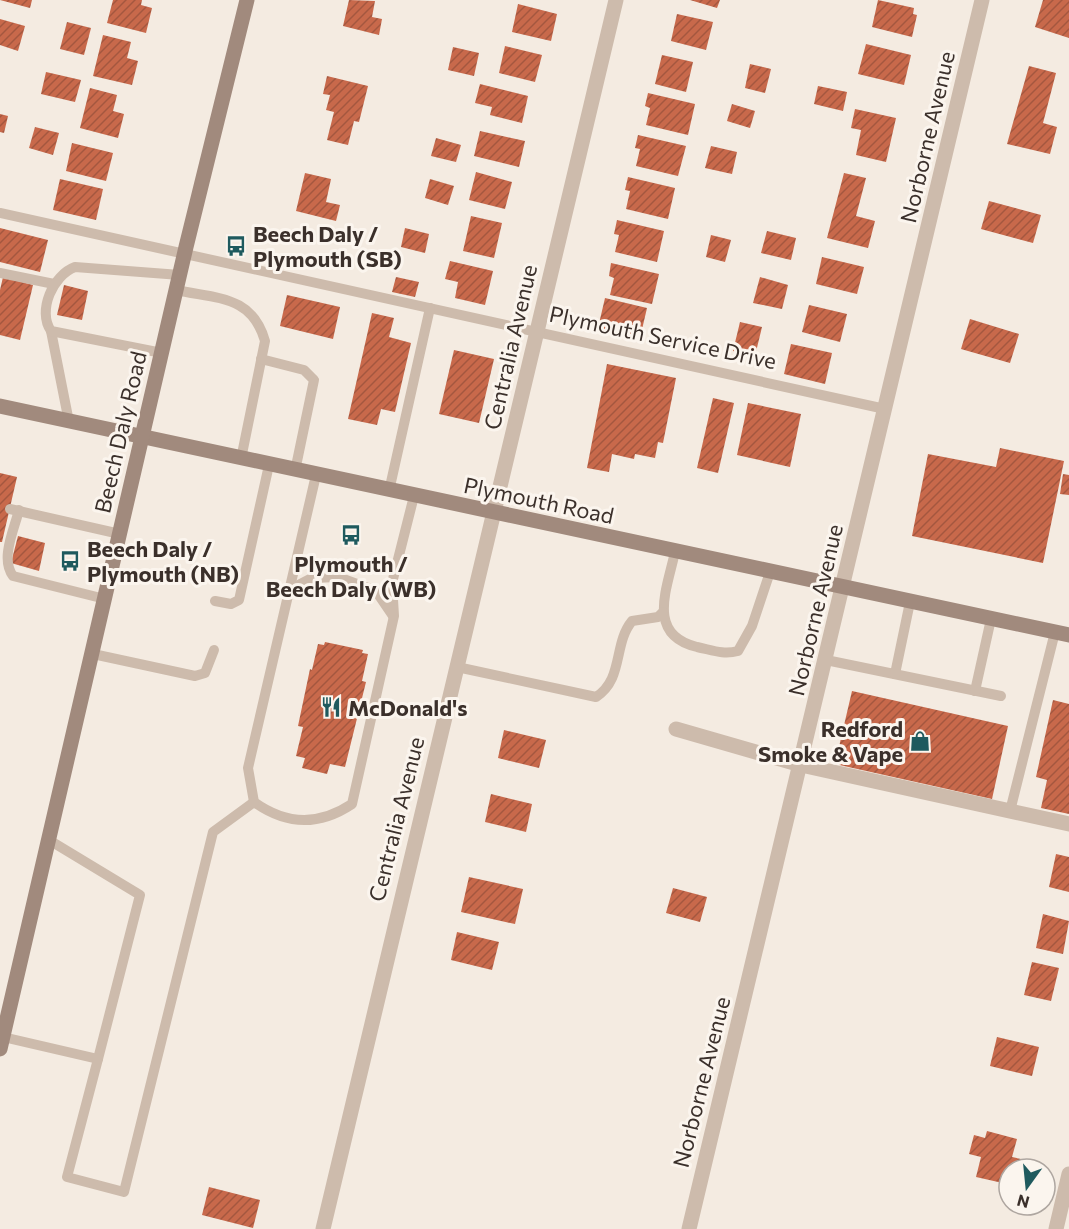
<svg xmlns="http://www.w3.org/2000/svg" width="1069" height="1229" viewBox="0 0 1069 1229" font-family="Commissioner,sans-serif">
<defs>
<pattern id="building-hatch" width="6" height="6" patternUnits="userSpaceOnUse" patternTransform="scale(1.5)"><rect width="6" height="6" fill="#c8694b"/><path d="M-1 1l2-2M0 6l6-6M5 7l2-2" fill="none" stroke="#a4573f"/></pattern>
</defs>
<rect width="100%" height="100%" fill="#f4ebe1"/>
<g fill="url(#building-hatch)">
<path d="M0 0H32L30 8Z"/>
<path d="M113 0H142L141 5 152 8 146 33 107 23Z"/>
<path d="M349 0 375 1 372 17 382 19 379 35 343 26Z"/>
<path d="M690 0H720L717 8Z"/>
<path d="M878 0 914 8 913 14 917 15 912 37 872 27Z"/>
<path d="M1043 0H1069V38L1035 27Z"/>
<path d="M518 4 557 14 551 41 512 32Z"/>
<path d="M677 14 713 22 706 50 671 41Z"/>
<path d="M0 19 25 26 18 51 0 45Z"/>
<path d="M67 22 91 28 84 55 60 49Z"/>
<path d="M103 35 131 42 127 58 138 61 132 85 93 76Z"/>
<path d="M866 44 911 55 904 85 858 74Z"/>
<path d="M505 46 542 55 535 82 499 73Z"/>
<path d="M453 47 479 53 474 76 448 70Z"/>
<path d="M662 55 693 62 686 92 655 84Z"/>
<path d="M750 64 771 69 765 93 745 88Z"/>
<path d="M1029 66 1056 73 1043 123 1057 127 1050 154 1007 144Z"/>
<path d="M46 72 81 80 75 102 41 94Z"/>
<path d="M327 76 368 86 359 122 354 121 348 145 327 140 334 112 326 110 330 95 323 94Z"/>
<path d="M480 84 528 96 522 123 490 115 492 107 475 103Z"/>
<path d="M818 86 847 92 843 111 814 104Z"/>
<path d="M90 88 117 95 113 111 124 114 118 138 80 128Z"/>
<path d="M648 93 695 104 688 135 646 125 650 108 645 106Z"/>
<path d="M732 104 755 111 750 128 727 121Z"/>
<path d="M855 109 896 118 886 162 856 155 861 130 851 128Z"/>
<path d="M0 114 8 116 4 133 0 132Z"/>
<path d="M35 127 59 133 53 155 29 148Z"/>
<path d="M480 131 525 141 519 167 474 156Z"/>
<path d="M638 135 686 146 678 176 636 166 640 149 635 148Z"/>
<path d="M436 138 461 145 456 162 431 156Z"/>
<path d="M72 143 113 153 106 181 66 171Z"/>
<path d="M711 146 737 152 732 174 705 168Z"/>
<path d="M476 172 512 182 505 209 469 200Z"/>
<path d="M305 173 331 179 326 202 340 205 336 221 296 211Z"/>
<path d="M844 173 866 178 856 216 875 221 868 248 827 238Z"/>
<path d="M628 177 675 188 668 219 626 209 630 191 625 190Z"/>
<path d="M60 179 103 189 96 220 53 210Z"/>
<path d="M430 179 454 186 448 205 425 198Z"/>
<path d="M989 201 1041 215 1033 243 981 229Z"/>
<path d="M471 216 502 223 494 258 463 251Z"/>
<path d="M617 220 664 231 657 262 615 252 619 235 614 234Z"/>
<path d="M0 228 48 240 40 272 0 262Z"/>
<path d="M405 228 429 234 425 253 401 247Z"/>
<path d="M767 231 796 238 791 260 761 253Z"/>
<path d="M711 235 731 240 725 262 706 257Z"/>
<path d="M822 257 864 267 857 294 816 284Z"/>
<path d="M450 261 493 271 485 305 455 298 458 282 445 279Z"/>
<path d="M611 263 659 274 652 304 610 295 614 278 609 276Z"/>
<path d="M3 277 33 285 20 340 0 335V290Z"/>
<path d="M396 277 419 282 415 297 392 292Z"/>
<path d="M760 277 788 285 782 309 753 303Z"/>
<path d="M64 285 88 291 82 320 57 315Z"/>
<path d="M287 295 340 307 333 339 280 326Z"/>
<path d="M605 298 647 308 640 338 598 328Z"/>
<path d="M809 305 847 314 840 342 802 332Z"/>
<path d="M372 313 394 318 389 337 411 343 395 412 381 409 377 425 348 419Z"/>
<path d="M970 319 1019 334 1010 363 961 349Z"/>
<path d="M740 322 762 327 755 356 733 351Z"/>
<path d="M791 344 832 353 825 384 784 374Z"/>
<path d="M454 350 494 359 479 423 439 414Z"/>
<path d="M607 364 676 378 663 443 658 442 655 458 635 454 634 459 612 454 609 472 587 468Z"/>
<path d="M713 398 734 403 718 473 697 468Z"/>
<path d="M748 403 801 414 790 467 737 455Z"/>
<path d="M1000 448 1064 461 1043 563 912 536 928 454 996 467Z"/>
<path d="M0 473 17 477 2 542H0Z"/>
<path d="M1063 474 1069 475V495L1060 494Z"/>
<path d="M18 536 45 543 39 571 11 563Z"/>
<path d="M325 642 363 650 362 653 368 654 362 681 366 682 345 767 330 764 327 774 302 768 305 758 296 756 303 727 298 726 310 669 312 670 318 644 324 645Z"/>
<path d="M852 691 1008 726 992 799 835 764Z"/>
<path d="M1053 700 1069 704V814L1041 808 1047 780 1036 777Z"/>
<path d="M504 730 546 740 539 768 498 758Z"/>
<path d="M491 794 532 804 526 832 485 822Z"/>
<path d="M1056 854 1069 857V892L1049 887Z"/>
<path d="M469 877 523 889 515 924 461 912Z"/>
<path d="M673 888 707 897 700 922 666 913Z"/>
<path d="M1043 914 1069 921 1063 954 1036 948Z"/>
<path d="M457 932 499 942 492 970 451 960Z"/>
<path d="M1032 962 1059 968 1051 1001 1024 995Z"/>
<path d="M997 1037 1039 1047 1032 1076 990 1066Z"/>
<path d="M987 1131 1017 1139 1012 1157 1021 1159 1019 1169H1009L1007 1184 976 1177 981 1157 969 1154 974 1135 985 1138Z"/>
<path d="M209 1187 260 1200 253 1228 202 1215Z"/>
</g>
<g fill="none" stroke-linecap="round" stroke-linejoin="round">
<g stroke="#cdbbac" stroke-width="10">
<path d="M0 213 885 409"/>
<path d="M0 273 54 284"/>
<path d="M176 290C217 299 252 295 265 341L241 459"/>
<path d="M51 331 69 422"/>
<path d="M162 353 51 331C37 311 53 275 75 267L180 275"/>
<path d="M261 359 304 370 314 380 295 471"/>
<path d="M316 475 248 768 254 802C286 825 319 826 352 804L394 616 392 583 414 496"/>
<path d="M389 491 430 308"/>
<path d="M10 509 120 534"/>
<path d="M19 510C14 530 0 559 13 576L105 599"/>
<path d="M675 552C667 589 646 635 697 647 712 650 723 655 738 651L752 626 770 572"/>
<path d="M289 590 312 578 338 577 376 591 393 616"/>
<path d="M215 601 231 604 239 600 269 465"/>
<path d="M93 654 195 676 205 673 214 650"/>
<path d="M826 660 1001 696"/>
<path d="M457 667 596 697C624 679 613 644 632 621L658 617 663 612"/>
<path d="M895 674 910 602"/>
<path d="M975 691 991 619"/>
<path d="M1010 811 1055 632"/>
<path d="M49 840 140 895 98 1059"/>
<path d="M3 1037 98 1059 67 1177 124 1192 213 832 254 802"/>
</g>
<g stroke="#cdbbac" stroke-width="15">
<path d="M676 729 801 765 1069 824"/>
<path d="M323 1229C418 819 518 410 616 0"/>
<path d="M689 1229 982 0"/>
<path d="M1056 1229 1069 1174"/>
</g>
<g stroke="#a18a7d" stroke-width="15">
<path d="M0 406 1069 635"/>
<path d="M0 1049 186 247 247 0"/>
</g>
</g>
<defs>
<g id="bus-bare" transform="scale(1.62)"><path d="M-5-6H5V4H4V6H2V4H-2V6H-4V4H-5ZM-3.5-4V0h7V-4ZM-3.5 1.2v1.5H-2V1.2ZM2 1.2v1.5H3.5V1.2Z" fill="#1f5a5e" stroke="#fbf5ee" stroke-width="2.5" paint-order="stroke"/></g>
<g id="restaurant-bare" transform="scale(1.62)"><path d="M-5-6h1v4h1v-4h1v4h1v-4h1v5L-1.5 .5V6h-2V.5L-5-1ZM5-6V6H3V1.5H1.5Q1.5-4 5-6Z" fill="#1f5a5e" stroke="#fbf5ee" stroke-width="2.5" paint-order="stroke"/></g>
<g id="shop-bare" transform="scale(1.62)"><path d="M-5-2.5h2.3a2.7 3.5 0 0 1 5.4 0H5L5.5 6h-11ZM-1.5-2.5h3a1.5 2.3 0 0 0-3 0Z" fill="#1f5a5e" stroke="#fbf5ee" stroke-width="2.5" paint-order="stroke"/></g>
</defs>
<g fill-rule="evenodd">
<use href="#bus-bare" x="236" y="246"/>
<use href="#bus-bare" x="351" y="535"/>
<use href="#bus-bare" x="70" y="561"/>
<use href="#restaurant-bare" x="331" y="707"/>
<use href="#shop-bare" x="920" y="741"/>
</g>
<g text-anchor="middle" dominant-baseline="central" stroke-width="6" stroke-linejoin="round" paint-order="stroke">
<g font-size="22" fill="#3b302b" stroke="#fbf5ee">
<text transform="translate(927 137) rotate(-77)">Norborne Avenue</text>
<text transform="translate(663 337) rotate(12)">Plymouth Service Drive</text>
<text transform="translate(510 347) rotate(-77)">Centralia Avenue</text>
<text transform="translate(120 432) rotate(-77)">Beech Daly Road</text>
<text transform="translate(539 500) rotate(12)">Plymouth Road</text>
<text transform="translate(815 610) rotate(-77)">Norborne Avenue</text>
<text transform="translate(396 819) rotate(-76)">Centralia Avenue</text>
<text transform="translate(701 1082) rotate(-76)">Norborne Avenue</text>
</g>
<g font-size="22" font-weight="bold" fill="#3b302b" stroke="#fbf5ee" text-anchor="start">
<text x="253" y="233">Beech Daly /<tspan x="253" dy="25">Plymouth (SB)</tspan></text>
<text x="87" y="548">Beech Daly /<tspan x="87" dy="25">Plymouth (NB)</tspan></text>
<text x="351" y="563" text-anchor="middle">Plymouth /<tspan x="351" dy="25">Beech Daly (WB)</tspan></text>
<text x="348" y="707">McDonald's</text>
<text x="903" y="728" text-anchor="end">Redford<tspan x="903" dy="25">Smoke &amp; Vape</tspan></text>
</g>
</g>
<g transform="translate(1027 1187) rotate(195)"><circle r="28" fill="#fbf5ee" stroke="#aea6a0" stroke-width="1.5"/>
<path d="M0-4.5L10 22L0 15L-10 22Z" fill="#1f5a5e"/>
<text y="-9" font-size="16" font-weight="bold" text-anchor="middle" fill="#3b302b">N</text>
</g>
</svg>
